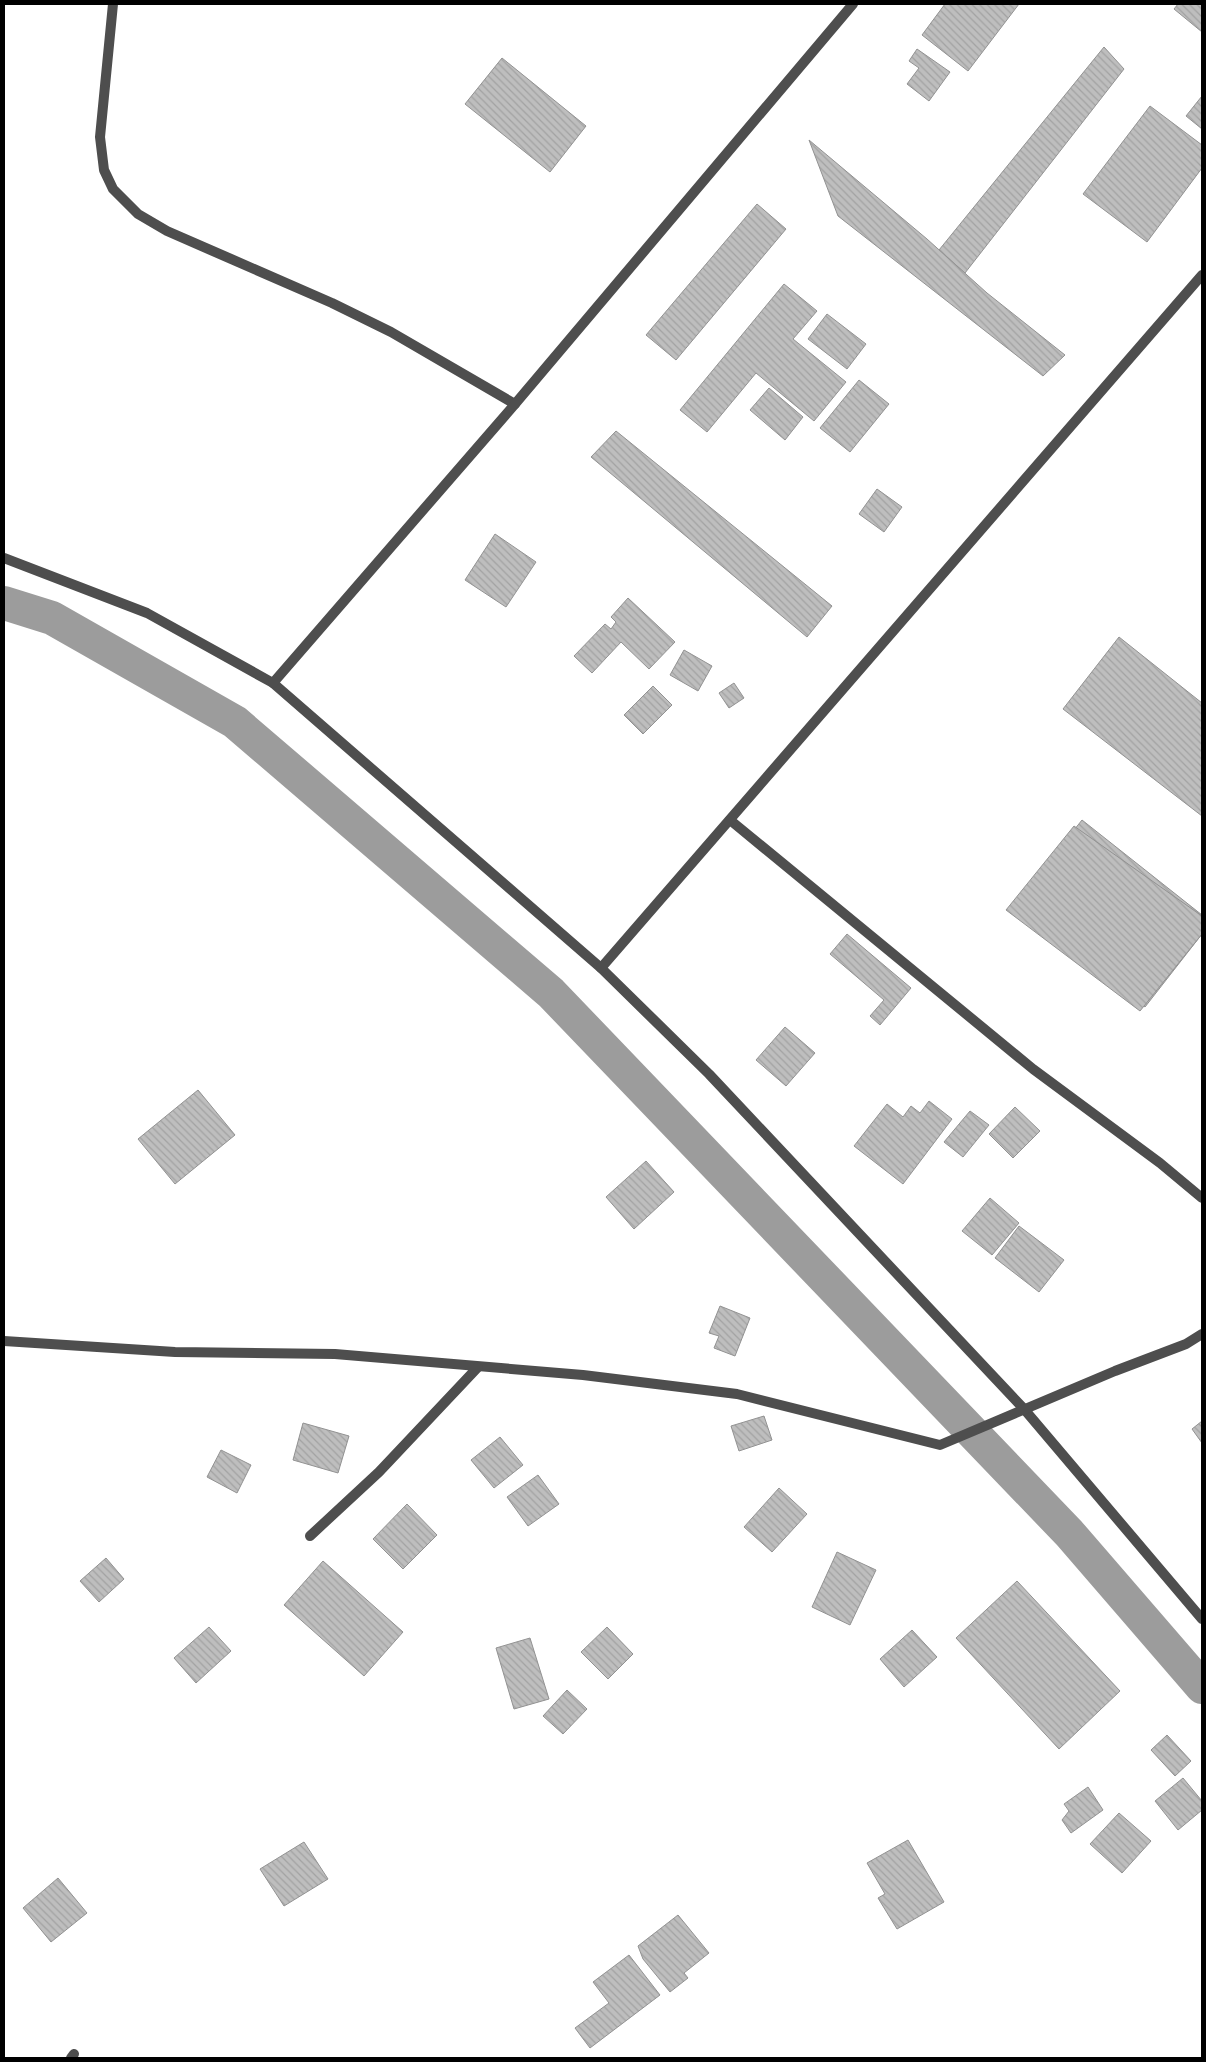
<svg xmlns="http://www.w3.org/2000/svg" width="1206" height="2062" viewBox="0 0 1206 2062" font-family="'DejaVu Sans',sans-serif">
<defs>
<pattern id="building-back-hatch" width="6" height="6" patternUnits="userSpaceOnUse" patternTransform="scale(1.25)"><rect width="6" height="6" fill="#bebebe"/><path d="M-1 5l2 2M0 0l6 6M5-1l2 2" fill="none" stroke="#a2a2a2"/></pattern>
</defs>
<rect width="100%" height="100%" fill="#fff"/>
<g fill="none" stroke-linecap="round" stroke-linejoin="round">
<path stroke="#9c9c9c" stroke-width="34" d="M4 603 52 618 235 722 551 993 1069 1533 1202 1687"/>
</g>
<g fill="url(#building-back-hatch)" stroke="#929292">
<path d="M945 4H1019L968 71 922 35Z"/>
<path d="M1178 4H1202V32L1174 9Z"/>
<path d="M1104 47 1124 69 965 273 939 250Z"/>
<path d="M917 49 950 72 929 101 907 84 919 68 909 61Z"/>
<path d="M502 58 586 126 550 172 465 104Z"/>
<path d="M1202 96V129L1186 116Z"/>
<path d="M1150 106 1202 145V168L1147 242 1083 194Z"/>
<path d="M809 140 927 239 987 293 1065 355 1043 376 838 216Z"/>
<path d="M757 204 786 229 676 360 646 335Z"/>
<path d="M784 284 817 311 793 339 846 382 814 421 756 373 707 432 680 410Z"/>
<path d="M827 314 866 344 847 369 808 339Z"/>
<path d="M859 380 889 404 850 452 820 428Z"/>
<path d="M769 388 803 417 785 440 750 410Z"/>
<path d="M616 431 832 606 807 637 591 457Z"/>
<path d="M877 489 902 507 884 532 859 514Z"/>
<path d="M495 534 536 562 506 607 465 580Z"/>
<path d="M628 598 675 642 649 669 621 642 592 673 574 656 605 624 611 629 616 622 611 617Z"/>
<path d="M1119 637 1202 703V816L1063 709Z"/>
<path d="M684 650 712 666 698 691 670 675Z"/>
<path d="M734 683 744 698 729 708 719 693Z"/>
<path d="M653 686 672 705 643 734 624 715Z"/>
<path d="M1082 820 1202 915V934L1145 1007 1015 904Z"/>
<path d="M1074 826 1202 916V934L1140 1011 1006 910Z"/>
<path d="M847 934 911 988 880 1025 870 1016 884 1000 830 954Z"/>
<path d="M785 1027 815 1053 786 1086 756 1060Z"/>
<path d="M198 1090 235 1135 175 1184 138 1139Z"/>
<path d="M929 1101 952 1119 903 1184 854 1146 887 1104 903 1117 911 1106 920 1113Z"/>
<path d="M1015 1107 1040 1131 1013 1158 989 1134Z"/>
<path d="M970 1111 989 1125 963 1157 944 1142Z"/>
<path d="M646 1161 674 1192 634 1229 606 1197Z"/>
<path d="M990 1198 1019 1223 992 1255 962 1231Z"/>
<path d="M1019 1226 1064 1260 1039 1292 995 1258Z"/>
<path d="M720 1306 750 1318 735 1356 714 1348 719 1336 709 1333Z"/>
<path d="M764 1416 772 1440 739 1451 731 1426Z"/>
<path d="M1202 1421V1443L1192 1429Z"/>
<path d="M303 1423 349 1436 338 1473 293 1460Z"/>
<path d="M500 1437 523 1465 494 1488 471 1460Z"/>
<path d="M221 1450 251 1465 237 1493 207 1477Z"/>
<path d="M538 1475 559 1504 528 1526 507 1497Z"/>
<path d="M779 1488 807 1514 772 1552 744 1527Z"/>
<path d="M407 1504 437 1535 403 1569 373 1539Z"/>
<path d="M837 1552 876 1570 850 1625 812 1607Z"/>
<path d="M106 1558 124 1579 99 1602 80 1581Z"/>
<path d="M323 1561 403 1632 364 1676 284 1605Z"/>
<path d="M1017 1581 1120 1691 1059 1749 956 1638Z"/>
<path d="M209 1627 231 1651 196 1683 174 1658Z"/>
<path d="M607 1627 633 1654 608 1679 581 1652Z"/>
<path d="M912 1630 937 1657 904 1687 880 1659Z"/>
<path d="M530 1638 549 1699 514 1709 496 1648Z"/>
<path d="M567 1690 587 1709 563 1734 543 1716Z"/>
<path d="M1167 1735 1191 1761 1175 1776 1151 1750Z"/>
<path d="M1183 1778 1202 1801V1810L1178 1830 1155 1801Z"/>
<path d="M1088 1787 1103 1810 1071 1833 1062 1820 1069 1811 1064 1804Z"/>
<path d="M1119 1813 1151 1841 1122 1873 1090 1844Z"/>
<path d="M908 1840 944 1902 897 1929 878 1898 885 1894 867 1863Z"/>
<path d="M304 1842 328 1879 284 1906 260 1869Z"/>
<path d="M58 1878 87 1913 51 1942 23 1908Z"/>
<path d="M678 1915 709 1953 684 1973 688 1978 670 1992 643 1959 638 1946Z"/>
<path d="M629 1955 660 1995 590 2048 575 2028 609 2003 593 1982Z"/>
</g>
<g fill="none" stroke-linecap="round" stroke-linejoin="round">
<g stroke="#4e4e4e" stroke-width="10">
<path d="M113 4 100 137 104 170 113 189 138 214 167 231 332 303 391 332 515 404"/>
<path d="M4 558 147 613 273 683 601 968 709 1074 1024 1409 1202 1619"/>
<path d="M273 683 515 404 853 4"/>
<path d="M730 820 1033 1069 1160 1163 1202 1198"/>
<path d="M601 968 1202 275"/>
<path d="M4 1341 175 1352 335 1354 583 1375 737 1394 940 1445 1115 1371 1186 1344 1202 1334"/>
<path d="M310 1536 379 1472 478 1367"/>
<path d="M71 2058 74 2054"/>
</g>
</g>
<rect width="1206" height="2062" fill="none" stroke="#000000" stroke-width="10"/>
</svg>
